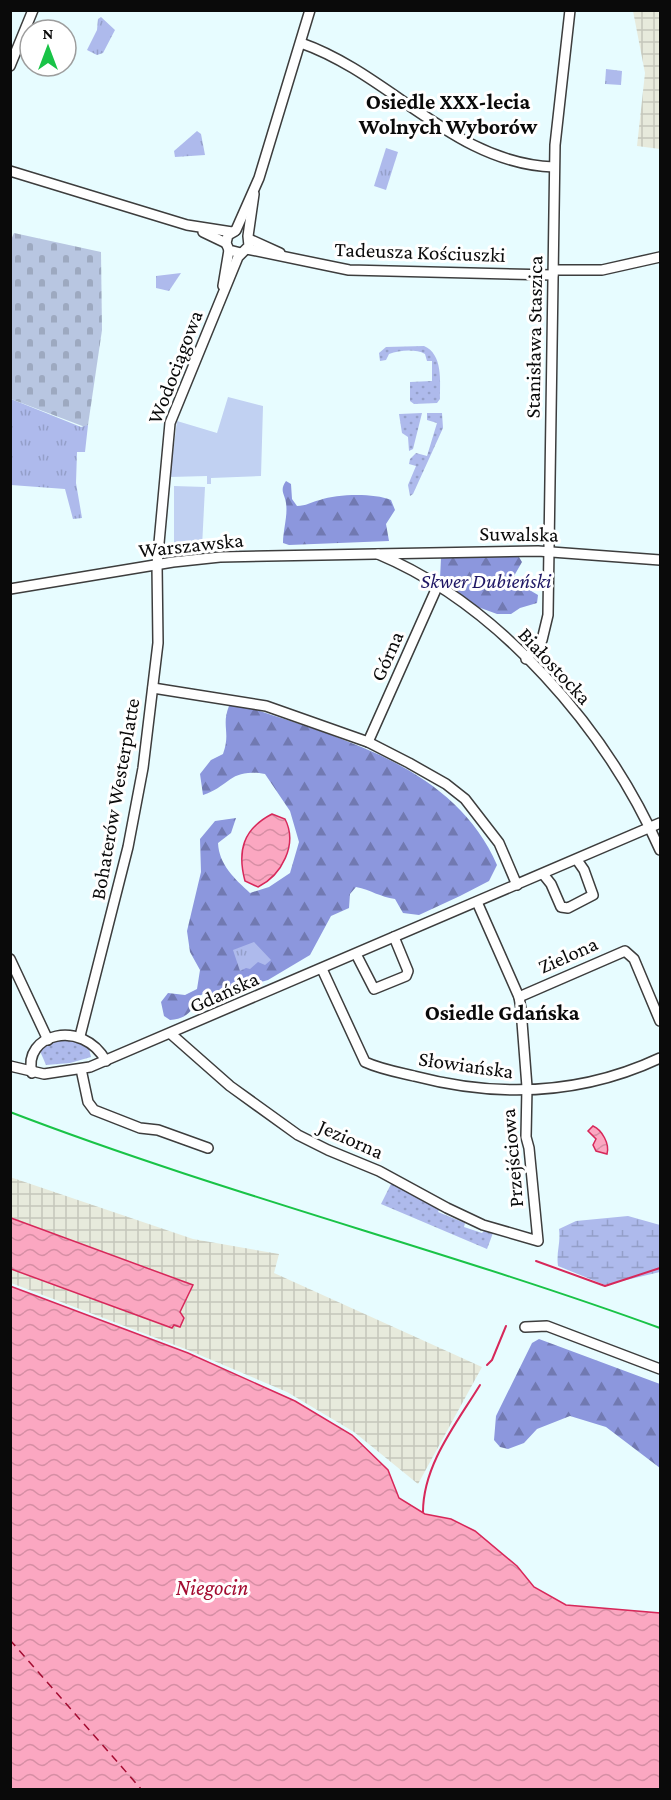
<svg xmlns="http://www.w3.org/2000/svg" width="671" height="1800" viewBox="0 0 671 1800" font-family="'Crimson Pro',serif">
<defs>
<pattern id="industrial-grid" width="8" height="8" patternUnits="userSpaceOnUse" patternTransform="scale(1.5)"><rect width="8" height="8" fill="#e7eadc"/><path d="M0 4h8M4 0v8" fill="none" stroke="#c5c7bb"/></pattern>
<pattern id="grass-dots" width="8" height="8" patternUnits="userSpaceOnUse" patternTransform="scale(1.5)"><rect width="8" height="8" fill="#aebaec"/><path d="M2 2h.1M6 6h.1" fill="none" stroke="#949fc9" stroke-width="1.8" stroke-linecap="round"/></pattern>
<pattern id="forest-firs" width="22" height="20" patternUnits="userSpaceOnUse" patternTransform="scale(1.5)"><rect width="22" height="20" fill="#8c97dd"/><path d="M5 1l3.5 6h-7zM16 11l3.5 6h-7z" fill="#7179b1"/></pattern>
<pattern id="wetland-marsh" width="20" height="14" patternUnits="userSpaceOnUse" patternTransform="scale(1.5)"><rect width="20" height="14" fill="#aebaec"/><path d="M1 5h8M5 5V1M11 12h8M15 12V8" fill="none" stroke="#949fc9"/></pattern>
<pattern id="cemetery-stones" width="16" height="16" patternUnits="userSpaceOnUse" patternTransform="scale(1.5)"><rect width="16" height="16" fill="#b8c6e1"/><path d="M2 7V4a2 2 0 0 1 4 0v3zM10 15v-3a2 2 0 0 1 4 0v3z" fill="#9da9c0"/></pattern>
<pattern id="park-tufts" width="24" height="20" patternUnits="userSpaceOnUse" patternTransform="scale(1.5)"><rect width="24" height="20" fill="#aebaec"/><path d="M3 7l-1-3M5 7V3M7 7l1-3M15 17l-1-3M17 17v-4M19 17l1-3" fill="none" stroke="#949fc9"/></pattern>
<pattern id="water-waves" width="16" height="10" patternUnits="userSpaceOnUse" patternTransform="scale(1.5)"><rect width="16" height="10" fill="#fba7c1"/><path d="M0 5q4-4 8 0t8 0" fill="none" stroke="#d68ea4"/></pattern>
</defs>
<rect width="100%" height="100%" fill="#e7fcff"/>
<g fill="url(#industrial-grid)">
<path d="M633 11H660V149L637 146 645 73Z"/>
<path d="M10 1177 193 1239 279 1254 274 1273 482 1367 418 1484 354 1432 287 1392 188 1350 11 1283Z"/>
</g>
<g fill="url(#grass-dots)">
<path d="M424 346C443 354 440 381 440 399L437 403 414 404 410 401V382L432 381V361H427L425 354C416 349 400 350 389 354L386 360 380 361 379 353 386 347Z"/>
<path d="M422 413 413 449 409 451 408 437 402 433 399 414Z"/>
<path d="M427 413H442L443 428 413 494 410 496 408 485 416 466 409 464 410 459 416 453 427 456 437 423 427 420Z"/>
<path d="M62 1038 88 1045 91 1057 70 1063 46 1065 40 1051 46 1044Z"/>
<path d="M392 1182 440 1208 438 1212 465 1223 464 1227 482 1233 484 1231 493 1233 487 1249 381 1204Z"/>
</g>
<g fill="url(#forest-firs)">
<path d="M286 481 291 484 292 499 297 506C306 506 311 502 320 500 338 494 373 493 391 500L395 510 386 524 389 541 289 545 283 543C283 530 288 516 286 503 285 494 279 491 286 481Z"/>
<path d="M448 555 519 557 522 562 514 576 526 588 538 595 537 603 520 608 511 614H497L478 607 440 579 441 558Z"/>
<path d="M229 706H245C338 738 454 765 497 865L489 881 460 896 419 915 403 913 395 899C380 897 371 890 356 887L350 894 349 908 331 916 310 955 268 980 244 987 217 1001 204 993 197 998C193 1012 185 1019 170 1020L164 1016 161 1002 168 993 185 995 197 989 200 970 190 952 187 931 201 872 200 839 215 821 236 818 231 833 218 843C219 865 235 879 250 893L269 887 290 873 299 842 290 811 265 774C229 768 231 786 203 795L200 774 211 760 223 754C231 732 221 726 229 706Z"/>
<path d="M539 1339 660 1384V1468L606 1427 570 1416 537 1429 524 1443 508 1449 500 1447 494 1440 496 1416 532 1343Z"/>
</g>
<path fill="url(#wetland-marsh)" d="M628 1216 660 1225V1272L605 1285 558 1266C556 1252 561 1243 559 1229L576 1221Z"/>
<path fill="url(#cemetery-stones)" d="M14 233 101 252 102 330 88 425 85 427 11 399 10 242Z"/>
<g fill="url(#park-tufts)">
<path d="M101 17 115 30 103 53 97 55 87 50 97 30 98 19Z"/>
<path d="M606 69 622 71 621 85 605 84Z"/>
<path d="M197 131 201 134 205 155 175 157 174 151Z"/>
<path d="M386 148 398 152 386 190 374 186Z"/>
<path d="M181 273 169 291 156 288V276Z"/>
<path d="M11 399 81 427 88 425 85 452H77L76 483 82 518 73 519 65 489 11 485Z"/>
<path d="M254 942 271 960 265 965 258 962 250 969 246 968 240 971 233 950Z"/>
</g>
<g fill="#c1d1f2">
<path d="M228 397 263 406 261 476 211 478V484H207V476L170 477 177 421 217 433Z"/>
<path d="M174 486 205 487 202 547 174 546Z"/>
</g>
<g fill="url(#water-waves)" stroke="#d7285a" stroke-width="1.5">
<path d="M272 814 285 819C298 844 282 875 258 887L245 881C237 851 243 829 272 814Z"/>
<path d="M593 1126C602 1130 610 1144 607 1154L596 1151 593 1145 596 1139 588 1131Z"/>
<path d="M11 1218 193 1285 180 1312 184 1318 180 1327 174 1325 172 1328 11 1269Z"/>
<path d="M10 1286 188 1353 295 1401 352 1435 388 1470 399 1498 425 1514 451 1519 475 1531 517 1566 534 1587 566 1605 660 1613V1789H11Z"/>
</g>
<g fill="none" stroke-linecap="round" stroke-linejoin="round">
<g stroke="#d7285a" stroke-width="2">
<path d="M536 1261 605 1286 660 1268"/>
<path d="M487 1365 492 1360 506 1326"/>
<path d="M423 1512C423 1465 456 1424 480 1385"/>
</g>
<path stroke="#a30c31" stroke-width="1.5" stroke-dasharray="8 6" stroke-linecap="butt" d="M10 1640 142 1790"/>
<g stroke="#3d3d3d" stroke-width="12">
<g id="minor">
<path d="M301 43C390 74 455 164 554 167"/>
<path d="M10 66 33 10"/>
<path d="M10 171 187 225 232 232"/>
<path d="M236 230 259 178 310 10"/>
<path d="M235 231 228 235 226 243 229 250 241 253"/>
<path d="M203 232 226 243"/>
<path d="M249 239 280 253"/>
<path d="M247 249 349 270 553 275"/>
<path d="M554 270H602L660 257"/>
<path d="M223 286 229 250"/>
<path d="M378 554C500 605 607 730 660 850"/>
<path d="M10 589 173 562 220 557 538 551 660 560"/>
<path d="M526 659 542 640 548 615 555 145 570 10"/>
<path d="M153 688 266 706 368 742 409 763 446 784 465 799 499 843 517 885"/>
<path d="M368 742 438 585"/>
<path d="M543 874 551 884 561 907 568 908 593 895 584 870 577 860"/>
<path d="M356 954 374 989 406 976 408 971 394 937"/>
<path d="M10 959 48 1040"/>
<path d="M322 969 365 1062C380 1069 397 1072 414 1076 498 1098 581 1095 660 1058"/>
<path d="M519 997 625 951 634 959 660 1021"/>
<path d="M171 1034 230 1086 298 1135 328 1150 379 1171 447 1208 483 1225 538 1241 529 1148 526 1137 527 1087 521 1009 519 997 477 902"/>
<path d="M80 1036 128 847 143 768 158 643 157 565 170 423 238 257 249 246 248 236 254 194"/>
<path d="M10 1066 44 1074 90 1067 660 823"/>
<path d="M81 1069 88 1102 94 1110 140 1128 158 1130 208 1148"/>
<path d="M32 1073C22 1034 82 1018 106 1061"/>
<path d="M525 1327 547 1326 660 1369"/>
</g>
</g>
<use href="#minor" stroke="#fff" stroke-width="9"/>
<path stroke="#19c347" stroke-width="2" d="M10 1112C224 1194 446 1250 660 1328"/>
</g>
<g text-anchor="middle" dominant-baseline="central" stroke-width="6" stroke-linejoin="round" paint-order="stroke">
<g font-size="21" fill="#0a0a0a" stroke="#fff">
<text transform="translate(420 252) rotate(2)">Tadeusza Kościuszki</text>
<text transform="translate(534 337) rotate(-89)">Stanisława Staszica</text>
<text transform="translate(175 367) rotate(-69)">Wodociągowa</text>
<text transform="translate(519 534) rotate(1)">Suwalska</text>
<text transform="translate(191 545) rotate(-6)">Warszawska</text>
<text transform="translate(387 656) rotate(-66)">Górna</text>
<text transform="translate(555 666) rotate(47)">Białostocka</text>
<text transform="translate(115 799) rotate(-80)">Bohaterów Westerplatte</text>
<text transform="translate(568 955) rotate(-24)">Zielona</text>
<text transform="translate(224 992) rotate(-24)">Gdańska</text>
<text transform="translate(466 1065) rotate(8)">Słowiańska</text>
<text transform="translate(351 1139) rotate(24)">Jeziorna</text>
<text transform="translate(512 1158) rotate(-95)">Przejściowa</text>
</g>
<g font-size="21" font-style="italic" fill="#1f1765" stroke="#fff">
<text x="486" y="581">Skwer Dubieński</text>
</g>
<g font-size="22" font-weight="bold" fill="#0a0a0a" stroke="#fff">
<text x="448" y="101">Osiedle XXX-lecia<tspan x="448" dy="25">Wolnych Wyborów</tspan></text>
<text x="502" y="1012">Osiedle Gdańska</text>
</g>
<g font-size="22" font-style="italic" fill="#a30c31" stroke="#fff">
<text x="212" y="1587">Niegocin</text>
</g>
</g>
<rect width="671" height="1800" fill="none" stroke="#0a0a0a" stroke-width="24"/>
<g transform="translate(48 48)"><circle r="28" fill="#ffffff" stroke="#9d9d9d" stroke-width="1.5"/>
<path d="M0-4.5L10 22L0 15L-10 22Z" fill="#19c347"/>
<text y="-9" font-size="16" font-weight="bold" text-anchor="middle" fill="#0a0a0a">N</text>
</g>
</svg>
